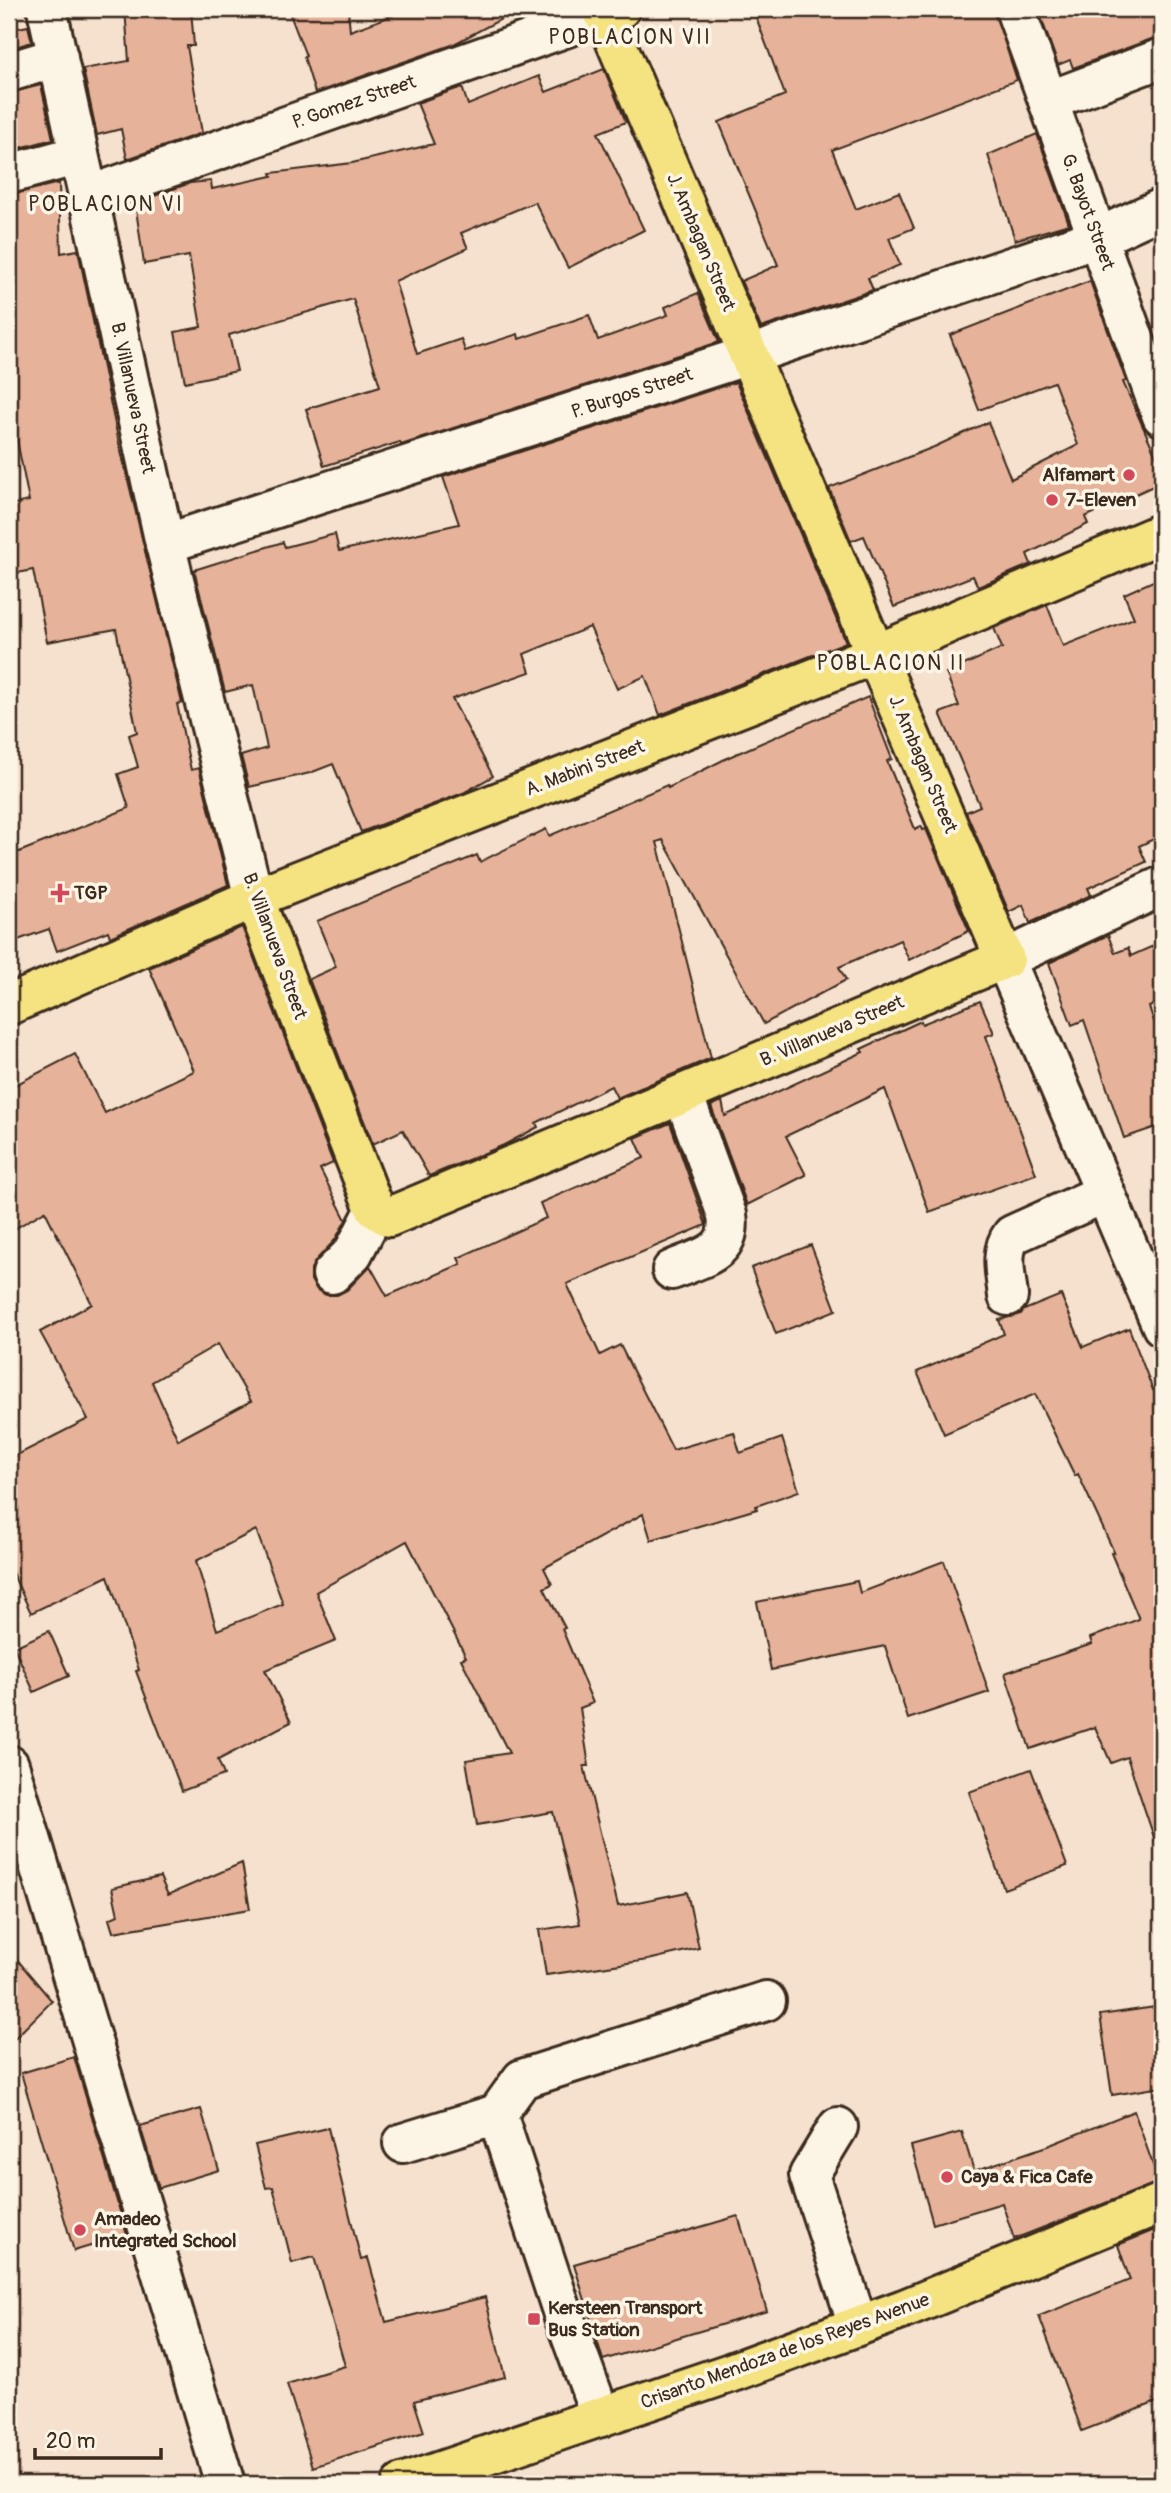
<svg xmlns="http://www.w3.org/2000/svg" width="1171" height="2493" viewBox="0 0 1171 2493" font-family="Pangolin,sans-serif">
<rect width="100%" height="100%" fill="#f5e1ce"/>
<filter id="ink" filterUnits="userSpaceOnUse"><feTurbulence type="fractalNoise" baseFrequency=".0143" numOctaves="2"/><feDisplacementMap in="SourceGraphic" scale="14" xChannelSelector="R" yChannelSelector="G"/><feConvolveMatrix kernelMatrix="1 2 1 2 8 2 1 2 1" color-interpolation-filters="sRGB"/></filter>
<g filter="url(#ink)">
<g fill="#e6b299" stroke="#3b2a1e" stroke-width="2" fill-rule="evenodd">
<path d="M125 9H191L194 46H187L202 133 127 159 121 129 97 135 83 69 129 61Z"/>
<path d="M288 9H348L350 31 410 9H520L452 45 315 93 304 57 306 56Z"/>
<path d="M753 9H994L1017 80 832 150 856 209 899 192 914 228 889 238 900 265 868 278 873 290 761 328 741 281 778 265 719 122 785 95Z"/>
<path d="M1038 9H1162V37L1154 38 1073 68 1070 60 1058 65Z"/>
<path d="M28 26 32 42 9 49V30Z"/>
<path d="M604 69 626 122 598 133 644 230 568 268 535 202 461 233 468 248 395 281 417 354 461 339 465 351 518 334 519 339 589 315 598 340 668 315 665 307 698 293 719 342 401 445 400 442 324 466 306 409 380 386 353 299 229 335 237 371 185 382 175 332 201 327 189 256 144 264 135 203 190 183 211 181 212 189 272 176 271 173 352 163 434 144 417 103 462 87 468 105 539 76 546 92Z"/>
<path d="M41 85 53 139 9 151V93Z"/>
<path d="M1037 134 1069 224 1015 240 988 155Z"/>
<path d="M59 183 61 253 78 250 119 443 182 703 177 704 191 770 199 768 228 885 110 937 108 931 57 951 49 929 9 943V856L129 808 118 774 138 767 129 735 137 732 116 629 47 642 33 570 17 573 9 523V505L29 501 9 400V195Z"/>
<path d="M1090 281 1126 381 1123 382 1162 469V482L1085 517 1088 524 1027 554 1031 564 978 587 973 576 894 607 864 536 851 541 829 488 934 447 988 422 1011 479 1078 445 1054 382 979 410 950 335Z"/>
<path d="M736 382 846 642 660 715 645 676 617 689 590 627 524 654 530 672 452 699 493 776 463 793 361 832 333 764 310 773 249 787 241 756 267 748 253 685 225 692 194 570 283 542 285 547 335 534 339 551 459 524 443 477Z"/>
<path d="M1162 577V835L1139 846 1146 862 1088 888 1091 895 1030 923 1023 905 1009 912 966 812 980 806 940 713 959 706 946 673 1002 648 994 628 1047 605 1063 646 1134 618 1124 594Z"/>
<path d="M868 697 892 759 887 761 915 829 921 826 923 830 926 829 969 931 909 960 900 940 839 967 846 980 764 1024 663 840 657 842 711 1058 617 1098 611 1086 536 1123 538 1127 504 1145 429 1176 403 1130 373 1144 309 979 336 967 317 921 477 855 480 862 546 829 549 836 667 785 668 788 729 757Z"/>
<path d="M242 927 333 1163 320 1169 346 1220 335 1240 317 1259 311 1269V1280L317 1290 326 1295H337L347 1290 370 1266 387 1296 461 1264 458 1258 546 1218 540 1203 644 1158 635 1138 670 1123 706 1225 567 1284 600 1355 620 1345 673 1450 734 1432 740 1453 782 1438 799 1491 756 1506 757 1509 651 1540 643 1514 544 1568 552 1584 544 1588 565 1628 562 1629 593 1703 580 1708 589 1766H584L618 1906 687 1892 699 1948 648 1960 546 1975 539 1930 580 1924 553 1812 477 1825 466 1760 509 1753 461 1659 466 1657 407 1541 316 1592 336 1641 265 1670 291 1722 218 1760 224 1775 182 1791 136 1671 139 1670 108 1576 31 1613 9 1566V1459L88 1419 40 1332 92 1304 45 1211 9 1232V1088L75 1054 105 1113 194 1071 149 968ZM218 1344 251 1401 178 1440 152 1382ZM256 1530 283 1604 217 1630 196 1561Z"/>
<path d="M1108 935 1115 953 1128 948 1131 956 1162 942V1001L1149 1007 1162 1044V1125L1124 1138 1084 1020 1072 1025 1049 963Z"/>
<path d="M980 1001 994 1033 986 1036 1036 1174 929 1212 885 1089 786 1136 806 1175 747 1205 711 1106 722 1101 725 1116 863 1052 861 1049 921 1021 922 1024Z"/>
<path d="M811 1245 836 1310 776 1334 751 1268Z"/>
<path d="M1061 1295 1083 1347 1129 1328 1153 1390 1162 1385V1842L1156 1843 1127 1757 1111 1763 1095 1727 1030 1749 1005 1673 1092 1644 1090 1638 1139 1619 1111 1553 1114 1552 1078 1474 1075 1476 1035 1394 944 1434 917 1372 1004 1334 999 1320 1021 1314 1024 1310Z"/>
<path d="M944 1561 989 1692 908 1719 885 1646 771 1670 757 1602 857 1581 860 1593Z"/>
<path d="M49 1631 69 1676 34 1692 14 1647Z"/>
<path d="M1031 1769 1067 1866 1004 1889 969 1792Z"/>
<path d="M242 1863 250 1909 113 1932 109 1919 118 1915 112 1888 160 1877 168 1895Z"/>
<path d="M9 1950 52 2001 9 2044Z"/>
<path d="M1162 2006V2087L1112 2095 1100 2015Z"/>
<path d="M74 2057 127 2235 74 2251 21 2073Z"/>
<path d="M201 2109 219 2170 159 2188 140 2126Z"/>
<path d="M1134 2111 1159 2182 1014 2239 1002 2203 933 2224 911 2146 962 2132 974 2171 1050 2145Z"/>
<path d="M328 2128 361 2260 368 2258 386 2322 485 2297 505 2377 414 2401 424 2432 313 2467 287 2384 345 2366 314 2257 292 2263 273 2187 266 2188 255 2145Z"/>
<path d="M738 2216 767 2311 603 2360 574 2264Z"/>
<path d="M1162 2227V2400L1082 2431 1039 2316 1130 2280 1118 2245Z"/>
</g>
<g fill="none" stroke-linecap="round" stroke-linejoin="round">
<g stroke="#3b2a1e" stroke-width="44">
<g id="minor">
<path d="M47 9 165 544 254 898"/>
<path d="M1015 9 1162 416"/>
<path d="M9 72 58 57"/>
<path d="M1048 101 1162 58"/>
<path d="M9 174 79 155"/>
<path d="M88 196 604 14 602 9"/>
<path d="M165 544 749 355 1097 238 1162 208"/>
<path d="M1162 886 1005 959 1162 1326"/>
<path d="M672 1270C701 1257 733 1254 727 1215L683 1094"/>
<path d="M332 1274 353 1253 376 1209"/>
<path d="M1008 1296C1006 1276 999 1252 1012 1235L1105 1193"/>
<path d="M9 1765 225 2484"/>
<path d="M497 2114 563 2314 601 2417"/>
<path d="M838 2127 809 2175 858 2325"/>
<path d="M403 2143 497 2114 522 2079 766 2001"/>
</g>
</g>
<g stroke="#3b2a1e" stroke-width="44">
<g id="major">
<path d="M254 898 370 1197 376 1209 389 1217 1005 959 604 14 620 9"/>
<path d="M9 1005 254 898 876 654 1162 533"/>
<path d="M402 2484 730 2373 904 2309 1162 2203"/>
</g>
</g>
<use href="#minor" stroke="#fcf5e5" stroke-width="38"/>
<use href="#major" stroke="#f5e382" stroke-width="38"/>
</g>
</g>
<g fill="#d1495b" stroke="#fcf5e5" stroke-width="2.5">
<circle cx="1129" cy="475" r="7"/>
<circle cx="1052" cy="500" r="7"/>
<path d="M56.5 882.5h7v7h7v7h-7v7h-7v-7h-7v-7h7z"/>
<circle cx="947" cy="2177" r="7"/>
<circle cx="80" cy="2230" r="7"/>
<rect x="527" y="2312" width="14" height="14" rx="3.5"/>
</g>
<g text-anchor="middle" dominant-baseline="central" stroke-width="7" stroke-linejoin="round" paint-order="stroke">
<g font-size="19" fill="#3b2a1e" stroke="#fcf5e5">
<text transform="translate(354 102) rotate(-19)">P. Gomez Street</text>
<text transform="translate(1088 212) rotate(70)">G. Bayot Street</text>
<text transform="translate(701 242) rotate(67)">J. Ambagan Street</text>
<text transform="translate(632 393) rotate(-18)">P. Burgos Street</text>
<text transform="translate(133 398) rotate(78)">B. Villanueva Street</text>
<text transform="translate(923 764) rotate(67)">J. Ambagan Street</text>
<text transform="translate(585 768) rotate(-21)">A. Mabini Street</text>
<text transform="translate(275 946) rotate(70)">B. Villanueva Street</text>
<text transform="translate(832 1031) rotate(-23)">B. Villanueva Street</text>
<text transform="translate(785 2351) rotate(-20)">Crisanto Mendoza de los Reyes Avenue</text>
</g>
<g font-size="19" font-weight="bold" fill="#3b2a1e" stroke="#fcf5e5" text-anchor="start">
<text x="1115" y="475" text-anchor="end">Alfamart</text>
<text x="1066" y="500">7-Eleven</text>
<text x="74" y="893">TGP</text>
<text x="961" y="2177">Caya &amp; Fica Cafe</text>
<text x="94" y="2219">Amadeo<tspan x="94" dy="22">Integrated School</tspan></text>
<text x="548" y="2308">Kersteen Transport<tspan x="548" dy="22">Bus Station</tspan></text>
</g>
<g font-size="21" letter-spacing="2" fill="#3b2a1e" stroke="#fcf5e5">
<text x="630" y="37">POBLACION VII</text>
<text x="106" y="204">POBLACION VI</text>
<text x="891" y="663">POBLACION II</text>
</g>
</g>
<rect width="1171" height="2493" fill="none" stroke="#fcf5e5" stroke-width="35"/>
<rect x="18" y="18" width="1136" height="2458" fill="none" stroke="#3b2a1e" stroke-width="2.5" filter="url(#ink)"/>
<path d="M35 2448v10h126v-10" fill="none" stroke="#3b2a1e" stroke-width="3.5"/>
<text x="46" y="2448" font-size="21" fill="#3b2a1e" stroke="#fcf5e5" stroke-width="5" paint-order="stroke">20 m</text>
</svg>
